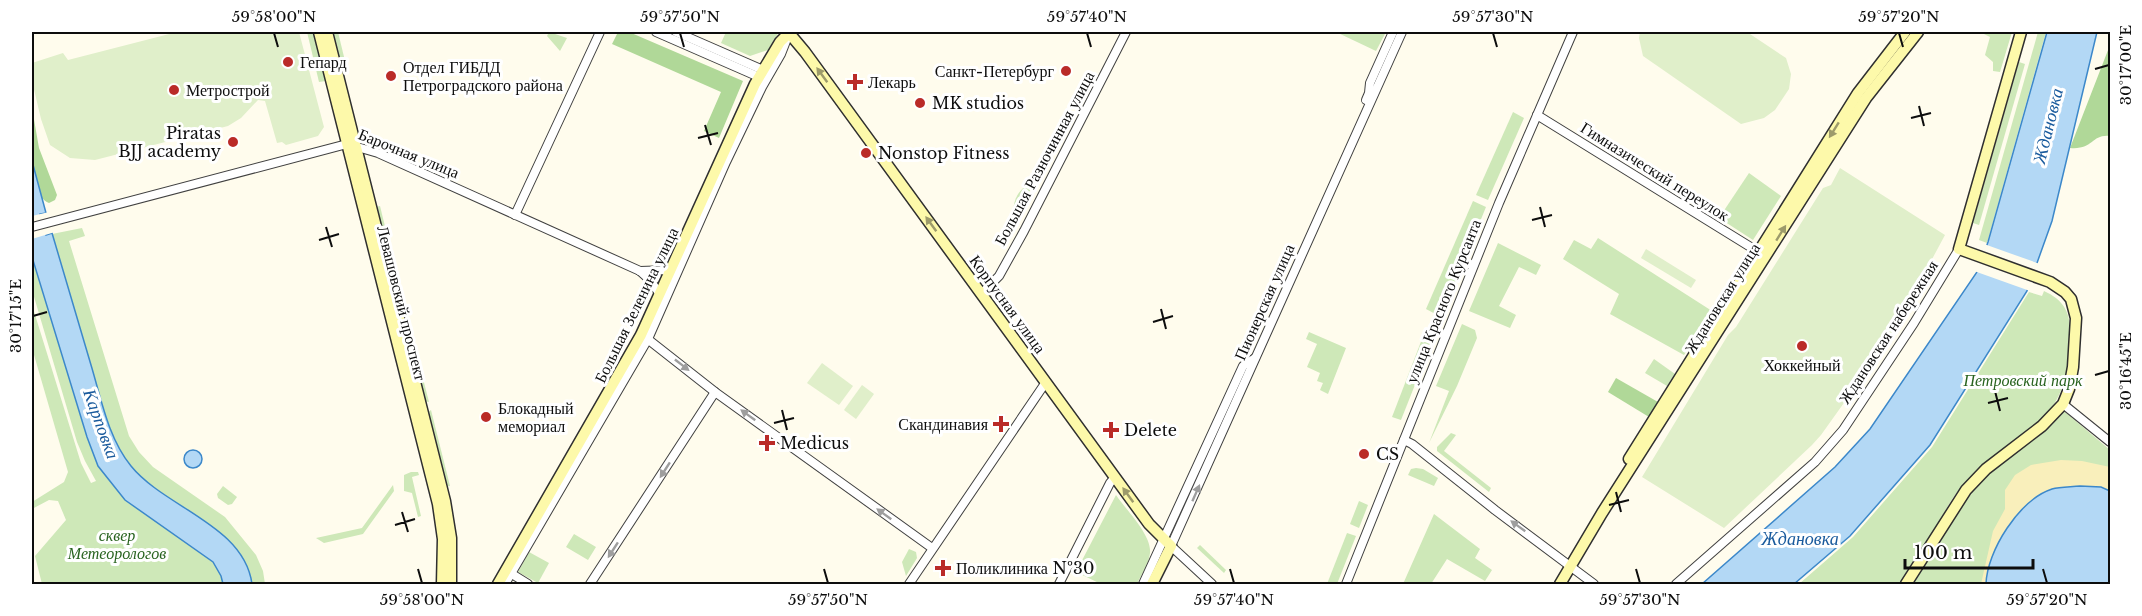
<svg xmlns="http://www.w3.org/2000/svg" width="2142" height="616" viewBox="0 0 2142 616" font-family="'Libre Baskerville',serif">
<rect width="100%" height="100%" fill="#fffced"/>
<g fill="#cee8b8">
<path d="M307 32H313L326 81 319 82Z"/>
<path d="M332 32H338L345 61 339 62Z"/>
<path d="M549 32 567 38 560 51 547 36Z"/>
<path d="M726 32H779L768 50 750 56 721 43Z"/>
<path d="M1336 32H1386L1376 51Z"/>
<path d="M1980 32H2012L2000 72 1993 71V62L1985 55 1990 37Z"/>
<path d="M2038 32H2046L1987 243 1979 240Z"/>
<path d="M2019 62 2025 64 1979 225 1973 223Z"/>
<path d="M1513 112 1524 118 1488 200 1476 195Z"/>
<path d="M1749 173 1781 196 1753 240 1719 218Z"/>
<path d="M1035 181 1014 222C1011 203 1016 189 1035 181Z"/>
<path d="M1473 201 1486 207 1441 317 1426 309Z"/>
<path d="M380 206 392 255 388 256 376 207Z"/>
<path d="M82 228 85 236 69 241 129 436 139 452 153 467 225 517 256 555 263 571 265 584H252C245 530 163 506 131 466 109 438 101 399 91 365 78 321 65 278 52 234Z"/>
<path d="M1598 238 1712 311 1684 355 1610 314 1619 294 1563 259 1574 240 1591 249Z"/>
<path d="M1498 243 1541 265 1536 275 1519 267 1499 306 1516 315 1510 328 1469 311Z"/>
<path d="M32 257 87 437 98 466 125 500 213 562 221 576 223 584H42L35 556 66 520 58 501 49 500 32 509V502L64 482 68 472 32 348V305L81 463 91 483 96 481 85 461 77 442 32 290Z"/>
<path d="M2044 291C2064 300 2071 313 2070 335 2068 401 2051 417 2000 455 1986 465 1972 474 1961 487 1950 500 1943 516 1934 530 1922 548 1909 565 1900 584H1799L1853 537 1932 447 2029 292 2042 296Z"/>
<path d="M1462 324 1475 330 1477 338 1457 386 1429 443 1449 391 1436 386Z"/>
<path d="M1309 332 1346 348 1328 394 1320 390 1323 383 1317 381 1320 373 1307 367 1317 344 1306 339Z"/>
<path d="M1422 339 1432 342 1401 420 1392 417Z"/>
<path d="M417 355 429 402 424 401 413 356Z"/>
<path d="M1654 359 1675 374 1667 386 1645 373Z"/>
<path d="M431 410 450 486 445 487 427 413Z"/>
<path d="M2064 411 2110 450V491L2101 487 1987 579 1986 584H1913L1917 574C1939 539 1959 500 1989 472 2013 450 2042 435 2064 411Z"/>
<path d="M1451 433 1456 435 1444 451 1491 488 1489 492 1437 451V447Z"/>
<path d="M1416 468 1423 469 1438 478 1434 486 1408 475 1411 469Z"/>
<path d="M411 472H418L419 475 412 477 421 516 418 517 412 493 404 491V475Z"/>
<path d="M393 485 394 491 363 534 324 543 316 538 362 528Z"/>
<path d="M223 486 237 497 232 504 228 505 218 498 217 494Z"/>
<path d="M1116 495C1126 510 1152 535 1150 553 1149 564 1141 575 1137 584H1101L1076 572Z"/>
<path d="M1359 501 1368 505 1359 528 1350 524Z"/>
<path d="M1434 514 1480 549 1475 558 1492 570 1485 581 1447 559 1431 584H1403Z"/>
<path d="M1347 533 1356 536 1337 584H1327Z"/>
<path d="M574 534 596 547 588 560 566 547Z"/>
<path d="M1200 545 1226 570 1224 573 1197 548Z"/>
<path d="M909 549 916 552 917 558 906 576 902 562Z"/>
<path d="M529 552 549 563 538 583 518 572Z"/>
</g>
<g fill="#b0d898">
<path d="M618 32H629L743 81 719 138 704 131 721 92 612 44Z"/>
<path d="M2110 45V136C2091 134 2094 150 2070 148Z"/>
<path d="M32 108 39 148 57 195 55 200 49 203C27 195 32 128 32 108Z"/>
<path d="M1616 378 1658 402 1649 417 1608 392Z"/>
</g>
<path fill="#f9efbb" d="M2061 460 2082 461 2110 467V491C2090 483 2071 489 2051 494 2045 496 2038 497 2034 501 2012 517 1987 557 1986 584H1981L1993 531 2005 509V490L2015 475 2031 465Z"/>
<g fill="#e0efca">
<path d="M177 32H299L324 127 318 136 286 145 282 142 277 143 265 101 258 100 241 118 228 126 95 160 70 158 50 145 41 119 32 81V63L63 53 68 60Z"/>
<path d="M1640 32H1747L1786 58 1791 74 1789 89 1775 110 1764 118 1741 124 1643 56 1639 38Z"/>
<path d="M1840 168 1945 235 1901 317 1876 358 1821 435 1812 445 1724 528 1642 477 1728 335 1736 327 1823 188 1831 185Z"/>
<path d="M1646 249 1696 280 1691 288 1641 258Z"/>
<path d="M822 363 853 386 839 405 807 383Z"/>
<path d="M862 385 874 394 856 419 844 410Z"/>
</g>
<g fill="#b3d8f5" stroke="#3c88ca" stroke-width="1.5">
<path d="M2047 32H2097L2052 221 2027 291 1930 445 1850 536 1794 584H1702L1835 467 1870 429 1977 272 1988 242Z"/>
<path d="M32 161 46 213 40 214 46 235 52 233C65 277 78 321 91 365 101 398 108 438 131 466 165 508 244 525 252 584H223L221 576 213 562 125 500 98 466 87 437 32 257Z"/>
<circle cx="193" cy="459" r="9"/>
<path d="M2080 486 2101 487 2110 491V584H1986C1987 551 2019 500 2052 489 2060 487 2071 487 2080 486Z"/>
</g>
<g fill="#fffced">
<path d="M49 212 48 215 43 216 48 231 52 230 55 232 32 239V216Z"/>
<path d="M1984 244 2040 264 2030 291 1974 271Z"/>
</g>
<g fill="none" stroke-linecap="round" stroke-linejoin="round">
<g stroke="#404040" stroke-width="10">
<g id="street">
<path d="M656 32 759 77"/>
<path d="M676 32 763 70"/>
<path d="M1366 100 1369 93 1370 83 1393 32"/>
<path d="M1537 115 1757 251"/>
<path d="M515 215 600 32"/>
<path d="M32 227 347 144 378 153 640 271 650 280 659 293"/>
<path d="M640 271 670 270"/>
<path d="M982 293 999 276 1024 231 1126 32"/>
<path d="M645 337 715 392 932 548"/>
<path d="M2063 404 2110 442"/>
<path d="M1404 440 1412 444 1495 510 1594 584"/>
<path d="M507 571 528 584"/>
<path d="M505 584 648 339 726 162 762 87 781 54 788 36"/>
<path d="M590 584 715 392"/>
<path d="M909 584 1046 382"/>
<path d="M1059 584 1110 483 1115 477"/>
<path d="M1143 584 1243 366 1255 358"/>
<path d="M1212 584 1171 546 1402 32"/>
<path d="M1346 584 1499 203 1573 32"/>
<path d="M1676 584 1815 462 1843 430 1914 323 1959 249"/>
</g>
</g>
<g stroke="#2f2f2f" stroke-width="13">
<g id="secondary">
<path d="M319 32 438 504 443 539 442 584"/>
<path d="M327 32 445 501 451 538V584"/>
<path d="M789 33 805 52 1149 524 1171 546 1152 584"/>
<path d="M1629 459 1858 93 1905 32"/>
<path d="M498 584 641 335 755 84 780 42 790 32"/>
<path d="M1560 584 1602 513 1866 98 1918 32"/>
<path d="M1906 584 1966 490 1986 469 2042 426 2063 404 2069 389 2073 367 2076 318 2071 299 2065 292 2050 282 1959 249 2021 32"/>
</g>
</g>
<use href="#street" stroke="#fff" stroke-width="8"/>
<use href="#secondary" stroke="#fdf9aa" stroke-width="10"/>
</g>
<defs><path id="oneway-solid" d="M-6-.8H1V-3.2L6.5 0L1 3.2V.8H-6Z" transform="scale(1.5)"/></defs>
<g fill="#9d9b6b">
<use href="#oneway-solid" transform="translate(822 75) rotate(-126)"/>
<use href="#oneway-solid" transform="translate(1834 130) rotate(122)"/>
<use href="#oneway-solid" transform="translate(931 224) rotate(-126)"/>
<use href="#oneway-solid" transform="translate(1781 233) rotate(-58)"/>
<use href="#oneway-solid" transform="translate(1128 495) rotate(-126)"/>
</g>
<g fill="#9e9e9e">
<use href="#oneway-solid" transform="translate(682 365) rotate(38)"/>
<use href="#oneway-solid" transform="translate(748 415) rotate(-144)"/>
<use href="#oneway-solid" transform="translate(665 470) rotate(123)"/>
<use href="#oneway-solid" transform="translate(1196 493) rotate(-66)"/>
<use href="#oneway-solid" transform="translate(884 514) rotate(-144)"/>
<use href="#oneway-solid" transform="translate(1518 526) rotate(-144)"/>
<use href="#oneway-solid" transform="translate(613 550) rotate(123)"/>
</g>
<path fill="none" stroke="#0d0d0d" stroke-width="2" d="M274 33 278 47M680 33 684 47M1087 33 1091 47M1493 33 1497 47M1899 33 1903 47M2095 69 2109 65M1919 106 1924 126M1911 118 1931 113M705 125 711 145M698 138 718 133M1540 207 1545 227M1532 220 1552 215M326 227 332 247M319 240 339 234M1161 309 1166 329M33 316 47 312M1153 322 1173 316M2095 375 2109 371M1995 391 2000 411M1988 403 2008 398M782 410 787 430M774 423 794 418M1616 492 1621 512M1609 505 1629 500M402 512 408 532M395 525 415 519M418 569 422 583M824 569 828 583M1230 569 1234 583M1636 569 1640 583M2043 569 2047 583"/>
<g fill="#ba2b28" stroke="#fff" stroke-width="2">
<circle cx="288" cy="62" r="6"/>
<circle cx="1066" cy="71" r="6"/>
<circle cx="391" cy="76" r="6"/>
<path d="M852 73h6v6h6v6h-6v6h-6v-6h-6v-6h6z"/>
<circle cx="174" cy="90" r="6"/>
<circle cx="920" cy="103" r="6"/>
<circle cx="233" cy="142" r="6"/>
<circle cx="866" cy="153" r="6"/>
<circle cx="1802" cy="346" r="6"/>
<circle cx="486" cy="417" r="6"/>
<path d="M998 415h6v6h6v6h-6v6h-6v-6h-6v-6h6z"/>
<path d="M1108 421h6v6h6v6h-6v6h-6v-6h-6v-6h6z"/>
<path d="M764 434h6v6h6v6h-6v6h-6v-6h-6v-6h6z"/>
<circle cx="1364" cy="454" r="6"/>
<path d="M940 559h6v6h6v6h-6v6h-6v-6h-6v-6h6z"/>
</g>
<g text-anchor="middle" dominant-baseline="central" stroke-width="6" stroke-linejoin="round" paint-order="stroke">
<g font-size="16" fill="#0d0d0d" stroke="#fff" text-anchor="start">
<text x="300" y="62">Гепард</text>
<text x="403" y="67">Отдел ГИБДД<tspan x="403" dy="18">Петроградского района</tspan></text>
<text x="1054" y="71" text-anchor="end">Санкт-Петербург</text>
<text x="868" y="82">Лекарь</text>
<text x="186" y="90">Метрострой</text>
<text x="932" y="103">MK studios</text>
<text x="221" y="133" text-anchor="end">Piratas<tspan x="221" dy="18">BJJ academy</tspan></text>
<text x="878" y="153">Nonstop Fitness</text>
<text x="1802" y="365" text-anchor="middle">Хоккейный</text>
<text x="498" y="408">Блокадный<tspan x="498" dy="18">мемориал</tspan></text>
<text x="988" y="424" text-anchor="end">Скандинавия</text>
<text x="1124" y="430">Delete</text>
<text x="780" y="443">Medicus</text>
<text x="1376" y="454">CS</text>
<text x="956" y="568">Поликлиника №30</text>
</g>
<g font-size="16" fill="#0d0d0d" stroke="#fff">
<text transform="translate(409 153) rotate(22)">Барочная улица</text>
<text transform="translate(1044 158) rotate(-62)">Большая Разночинная улица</text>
<text transform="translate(1655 171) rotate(32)">Гимназический переулок</text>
<text transform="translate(1722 298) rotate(-58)">Ждановская улица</text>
<text transform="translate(1443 301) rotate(-68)">улица Красного Курсанта</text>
<text transform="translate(1264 302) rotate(-66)">Пионерская улица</text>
<text transform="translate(402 303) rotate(76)">Левашовский проспект</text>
<text transform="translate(1008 304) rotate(54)">Корпусная улица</text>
<text transform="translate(636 305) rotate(-64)">Большая Зеленина улица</text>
<text transform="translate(1888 332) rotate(-57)">Ждановская набережная</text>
</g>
<g font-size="16" font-style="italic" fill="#28631f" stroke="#fff">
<text x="2023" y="380">Петровский парк</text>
<text x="117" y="535">сквер<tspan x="117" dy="18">Метеорологов</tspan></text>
</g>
<g font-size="18" font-style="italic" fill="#195a9c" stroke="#fff">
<text transform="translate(2048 126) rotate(-76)">Ждановка</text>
<text transform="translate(101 424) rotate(70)">Карповка</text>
<text x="1800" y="539">Ждановка</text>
</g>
</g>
<rect width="2142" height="616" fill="none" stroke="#ffffff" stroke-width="66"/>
<path d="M1905 559v9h128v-9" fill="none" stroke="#0d0d0d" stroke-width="3"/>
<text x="1914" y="559" font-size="18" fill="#0d0d0d" stroke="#ffffff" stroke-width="4.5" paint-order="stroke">100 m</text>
<rect x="33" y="33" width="2076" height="550" fill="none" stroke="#0d0d0d" stroke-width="2"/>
<g font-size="15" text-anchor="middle" fill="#0d0d0d">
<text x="274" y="22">59°58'00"N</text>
<text x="680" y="22">59°57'50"N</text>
<text x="1087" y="22">59°57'40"N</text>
<text x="1493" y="22">59°57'30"N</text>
<text x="1899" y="22">59°57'20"N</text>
<text transform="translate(2126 65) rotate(-90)" y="5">30°17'00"E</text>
<text transform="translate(16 316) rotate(-90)" y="5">30°17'15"E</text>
<text transform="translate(2126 371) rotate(-90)" y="5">30°16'45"E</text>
<text x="422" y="605">59°58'00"N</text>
<text x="828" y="605">59°57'50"N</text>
<text x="1234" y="605">59°57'40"N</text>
<text x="1640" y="605">59°57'30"N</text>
<text x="2047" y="605">59°57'20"N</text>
</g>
</svg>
